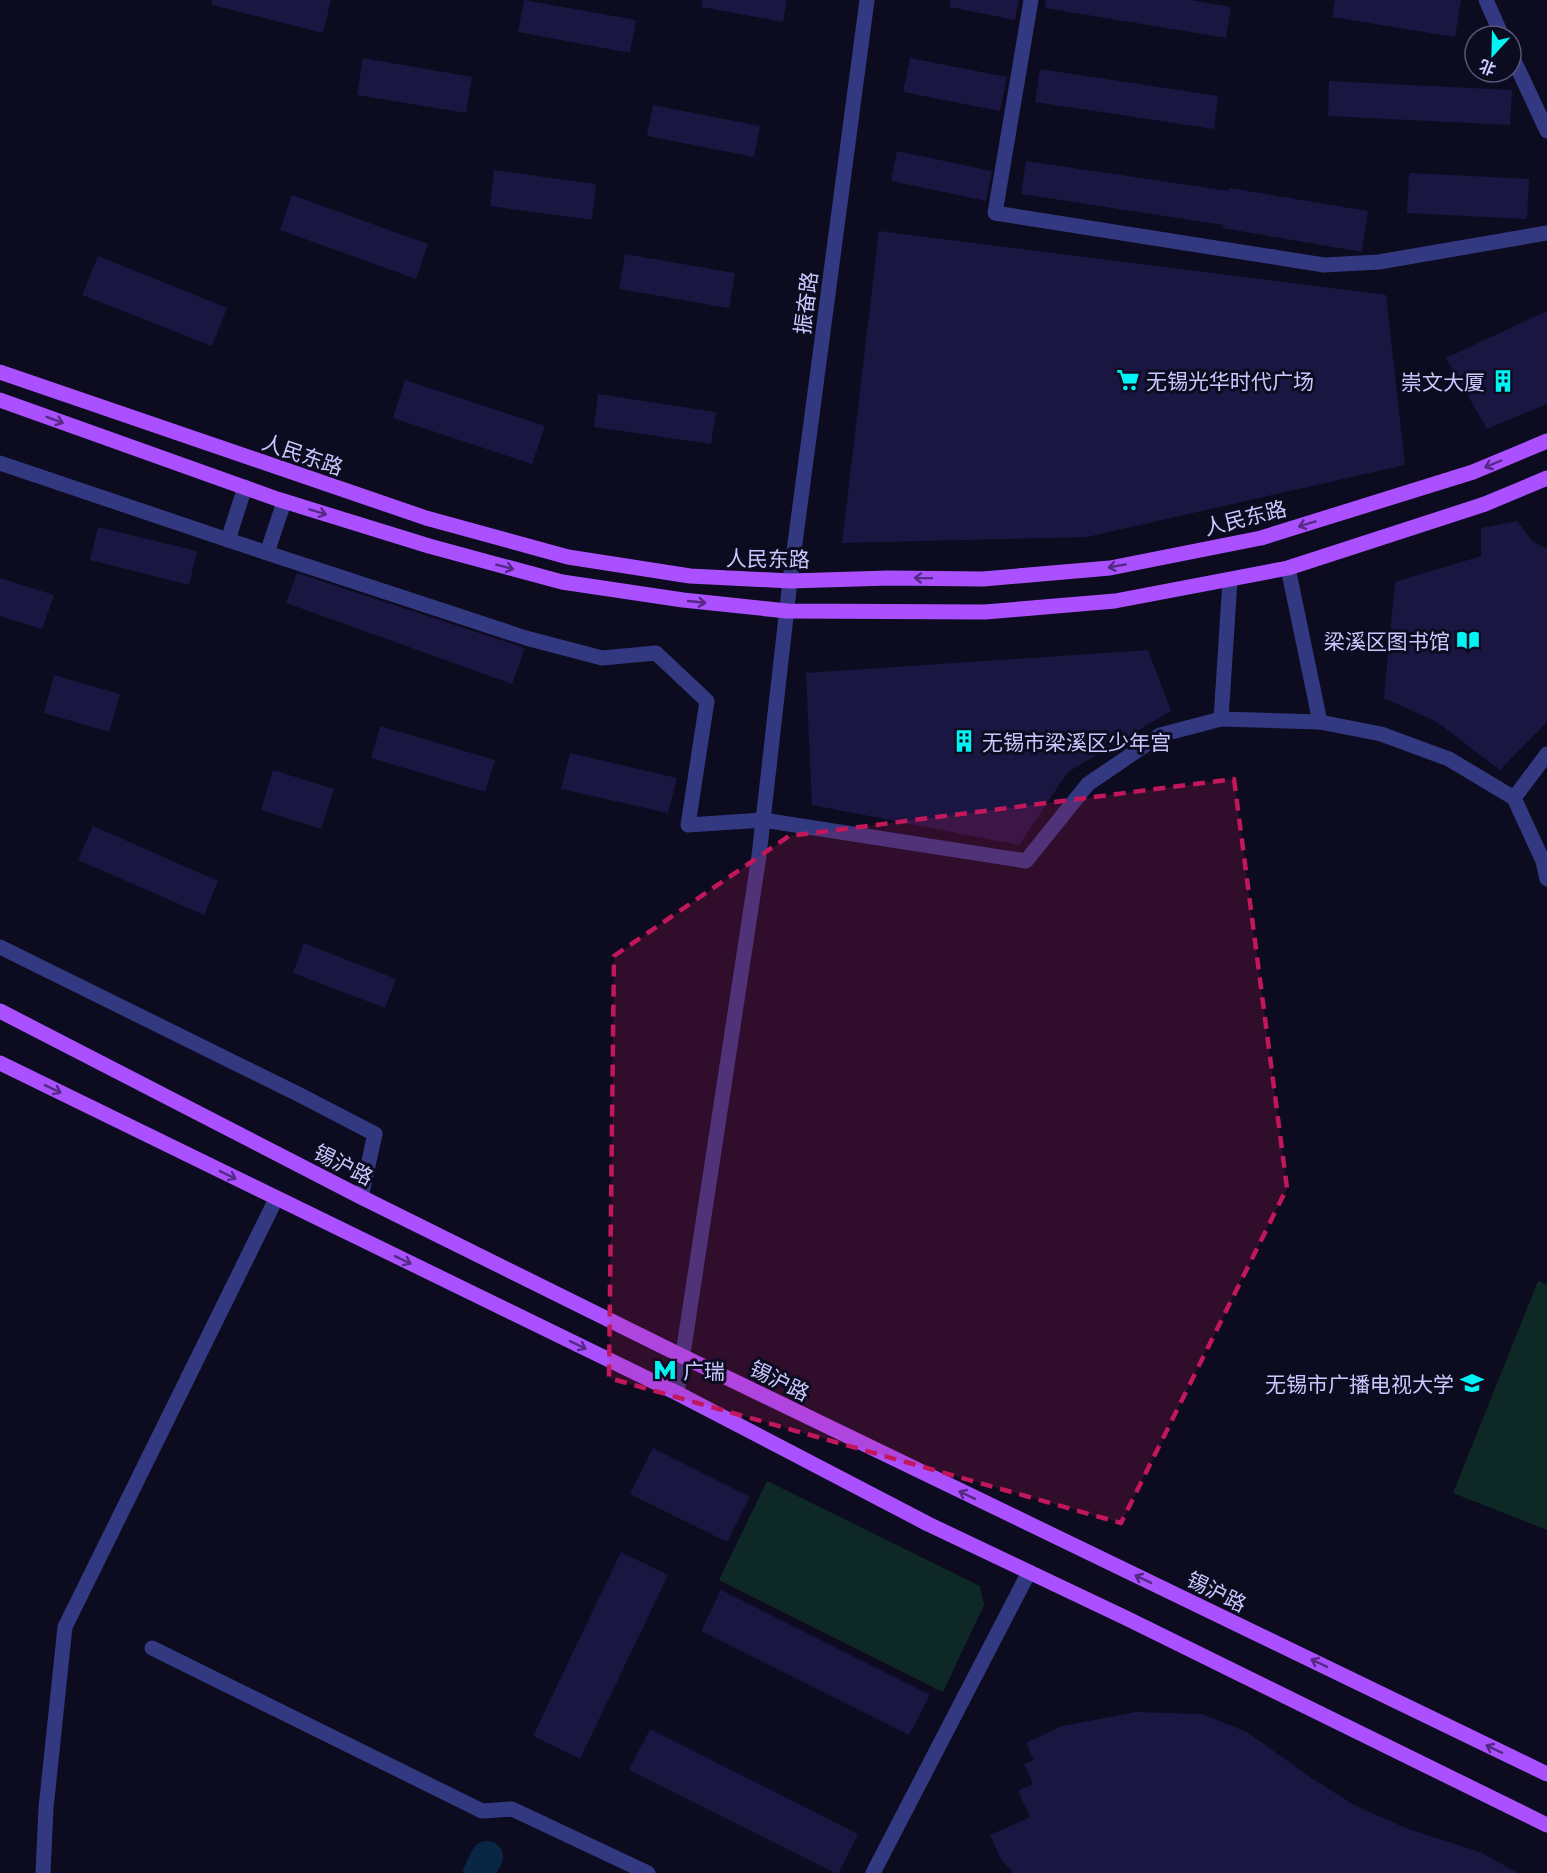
<svg xmlns="http://www.w3.org/2000/svg" width="1547" height="1873" viewBox="0 0 1547 1873" font-family="Barlow,'Noto Sans SC',sans-serif">
<rect width="100%" height="100%" fill="#0c0b1f"/>
<g fill="#0e2925">
<path d="M1538 1281 1547 1285V1530L1453 1493Z"/>
<path d="M767 1481 980 1586 984 1605 943 1692 719 1580Z"/>
</g>
<g fill="none" stroke-linecap="round" stroke-linejoin="round">
<path stroke="#092745" stroke-width="32" d="M479 1873 487 1857"/>
</g>
<g fill="#1a1641">
<path d="M212 0H331L323 33 212 5Z"/>
<path d="M524 0 636 20 630 53 518 32Z"/>
<path d="M702 0H787L783 22 702 7Z"/>
<path d="M950 0H1019L1015 20 950 7Z"/>
<path d="M1046 0H1191L1231 7 1226 38 1045 8Z"/>
<path d="M1335 0H1461L1455 37 1332 17Z"/>
<path d="M363 58 472 77 466 113 357 95Z"/>
<path d="M910 58 1007 77 1000 111 903 92Z"/>
<path d="M1040 69 1218 96 1214 129 1035 102Z"/>
<path d="M1329 81 1512 90 1510 125 1328 116Z"/>
<path d="M653 105 760 126 754 157 647 136Z"/>
<path d="M897 151 992 171 986 201 891 181Z"/>
<path d="M1026 161 1229 191V188L1368 211 1362 252 1222 228 1223 225 1021 194Z"/>
<path d="M494 170 596 184 592 220 490 206Z"/>
<path d="M1409 173 1529 179 1527 219 1407 213Z"/>
<path d="M292 195 428 244 416 279 280 230Z"/>
<path d="M879 231 1386 295 1405 465 1087 537 842 543Z"/>
<path d="M625 254 735 273 729 308 619 289Z"/>
<path d="M98 256 227 308 212 346 82 295Z"/>
<path d="M1547 311V404L1487 429 1446 358Z"/>
<path d="M405 380 545 426 532 464 393 418Z"/>
<path d="M598 394 716 412 711 444 594 427Z"/>
<path d="M1517 521 1532 541 1547 549V722L1500 770 1437 722 1384 698 1395 582 1481 556V528Z"/>
<path d="M98 527 197 551 189 585 90 560Z"/>
<path d="M297 573 525 648 512 684 286 603Z"/>
<path d="M0 578 54 595 42 629 0 616Z"/>
<path d="M1148 650 1171 711 1068 772 1019 845 812 805 806 673Z"/>
<path d="M54 675 120 694 109 732 44 713Z"/>
<path d="M380 726 495 760 485 792 371 758Z"/>
<path d="M570 753 677 778 668 813 561 789Z"/>
<path d="M273 770 334 789 321 829 261 810Z"/>
<path d="M93 826 218 881 204 915 78 860Z"/>
<path d="M304 943 396 979 385 1008 293 973Z"/>
<path d="M653 1448 750 1497 727 1542 630 1494Z"/>
<path d="M621 1552 668 1575 580 1759 533 1736Z"/>
<path d="M721 1590 930 1695 909 1735 701 1631Z"/>
<path d="M1136 1712 1202 1714 1247 1732 1304 1773 1354 1805 1408 1829 1480 1852 1518 1873H1013L1001 1859 990 1835 1030 1817 1018 1791 1033 1784 1024 1764 1034 1760 1026 1743 1062 1726Z"/>
<path d="M650 1729 858 1834 839 1873H835L629 1770Z"/>
</g>
<g fill="none" stroke-linecap="round" stroke-linejoin="round">
<g stroke="#333980" stroke-width="15">
<path d="M1031 0 995 213 1324 265 1379 262 1547 233"/>
<path d="M1486 0 1502 36"/>
<path d="M1511 54 1547 131"/>
<path d="M0 463 228 540 526 638 602 658 656 653 707 701 688 825 763 820 1026 861 1088 784 1160 735 1221 719"/>
<path d="M228 540 245 487"/>
<path d="M267 553 284 502"/>
<path d="M1288 568 1320 722 1381 734 1449 759 1514 798 1543 861 1547 879"/>
<path d="M1230 580 1221 719 1320 722"/>
<path d="M1514 798 1547 754"/>
<path d="M0 947 300 1095 375 1134 361 1197"/>
<path d="M677 1393 759 856 790 581 867 0"/>
<path d="M152 1648 482 1811 512 1809 648 1873"/>
<path d="M43 1873 46 1808 65 1627 276 1199"/>
<path d="M873 1873 1029 1572"/>
</g>
<g stroke="#ab50ff" stroke-width="15">
<path d="M0 372 426 518 568 557 690 576 790 581 889 578 983 579 1110 568 1261 538 1473 472 1547 441"/>
<path d="M0 400 277 499 429 546 562 582 683 600 787 611 985 612 1115 601 1288 568 1485 504 1547 478"/>
<path d="M0 1011 361 1197 682 1356 1547 1774"/>
<path d="M0 1063 677 1393 928 1524 1126 1618 1547 1825"/>
</g>
</g>
<defs><path id="oneway-shaft" d="M-6 0H5M1.5-3L5.5 0L1.5 3" fill="none" stroke-width="1.6" stroke-linecap="round" stroke-linejoin="round" transform="scale(1.5)"/></defs>
<g stroke="#542a84">
<use href="#oneway-shaft" transform="translate(55 420) rotate(20)"/>
<use href="#oneway-shaft" transform="translate(1493 464) rotate(157)"/>
<use href="#oneway-shaft" transform="translate(318 512) rotate(17)"/>
<use href="#oneway-shaft" transform="translate(1307 524) rotate(163)"/>
<use href="#oneway-shaft" transform="translate(1117 566) rotate(170)"/>
<use href="#oneway-shaft" transform="translate(505 567) rotate(15)"/>
<use href="#oneway-shaft" transform="translate(923 578) rotate(-179)"/>
<use href="#oneway-shaft" transform="translate(697 602) rotate(6)"/>
<use href="#oneway-shaft" transform="translate(53 1089) rotate(26)"/>
<use href="#oneway-shaft" transform="translate(228 1175) rotate(26)"/>
<use href="#oneway-shaft" transform="translate(403 1260) rotate(26)"/>
<use href="#oneway-shaft" transform="translate(578 1345) rotate(26)"/>
<use href="#oneway-shaft" transform="translate(967 1495) rotate(-154)"/>
<use href="#oneway-shaft" transform="translate(1143 1579) rotate(-154)"/>
<use href="#oneway-shaft" transform="translate(1319 1663) rotate(-154)"/>
<use href="#oneway-shaft" transform="translate(1494 1749) rotate(-154)"/>
</g>
<path fill="#c2185b" fill-opacity="0.2" stroke="#c2185b" stroke-width="4.5" stroke-dasharray="12 8" stroke-linejoin="round" d="M1234 779 1287 1188 1121 1523 609 1378 614 956 789 836Z"/>
<defs>
<g id="supermarket-bare" transform="scale(1.8)"><path d="M-6-5.5h2.5l.6 2H6L4.5 2H-2.5L-4.4-4H-6ZM-1.5 3.2a1.3 1.3 0 1 0 .1 0ZM3 3.2a1.3 1.3 0 1 0 .1 0Z" fill="#00f4f3" stroke="#0c0b1f" stroke-width="2.5" paint-order="stroke"/></g>
<g id="building-bare" transform="scale(1.8)"><path d="M-4-6H4V6H1V3H-1V6H-4ZM-2.5-4.3h1.7v1.8h-1.7ZM.8-4.3h1.7v1.8H.8ZM-2.5-1h1.7V.8h-1.7ZM.8-1h1.7V.8H.8Z" fill="#00f4f3" stroke="#0c0b1f" stroke-width="2.5" paint-order="stroke"/></g>
<g id="library-bare" transform="scale(1.8)"><path d="M-6-4Q-3-5.5-.7-3.5V5Q-3 3-6 4ZM6-4Q3-5.5 .7-3.5V5Q3 3 6 4Z" fill="#00f4f3" stroke="#0c0b1f" stroke-width="2.5" paint-order="stroke"/></g>
<g id="metro-bare" transform="scale(1.8)"><path d="M-5.5 5V-5H-3L0 0L3-5H5.5V5H3V-.5L0 4L-3-.5V5Z" fill="#00f4f3" stroke="#0c0b1f" stroke-width="2.5" paint-order="stroke"/></g>
<g id="school-bare" transform="scale(1.8)"><path d="M0-5L7-2L0 1L-7-2ZM-4 1L0 2.5L4 1V4Q0 6-4 4Z" fill="#00f4f3" stroke="#0c0b1f" stroke-width="2.5" paint-order="stroke"/></g>
</defs>
<g fill-rule="evenodd">
<use href="#supermarket-bare" x="1128" y="380"/>
<use href="#building-bare" x="1503" y="381"/>
<use href="#library-bare" x="1468" y="640"/>
<use href="#building-bare" x="964" y="741"/>
<use href="#metro-bare" x="665" y="1370"/>
<use href="#school-bare" x="1472" y="1383"/>
</g>
<g text-anchor="middle" dominant-baseline="central" stroke-width="6" stroke-linejoin="round" paint-order="stroke">
<g font-size="21" fill="#c9c9ff" stroke="#0c0b1f">
<text transform="translate(805 303) rotate(-83)">振奋路</text>
<text transform="translate(303 454) rotate(19)">人民东路</text>
<text transform="translate(1245 517) rotate(-14)">人民东路</text>
<text transform="translate(768 558) rotate(1)">人民东路</text>
<text transform="translate(344 1164) rotate(27)">锡沪路</text>
<text transform="translate(780 1380) rotate(26)">锡沪路</text>
<text transform="translate(1217 1591) rotate(26)">锡沪路</text>
</g>
<g font-size="21" fill="#c9c9ff" stroke="#0c0b1f" text-anchor="start">
<text x="1146" y="380">无锡光华时代广场</text>
<text x="1485" y="381" text-anchor="end">崇文大厦</text>
<text x="1450" y="640" text-anchor="end">梁溪区图书馆</text>
<text x="982" y="741">无锡市梁溪区少年宫</text>
<text x="683" y="1370">广瑞</text>
<text x="1454" y="1383" text-anchor="end">无锡市广播电视大学</text>
</g>
</g>
<g transform="translate(1493 54) rotate(202)"><circle r="28" fill="#0c0b1f" stroke="#585779" stroke-width="1.5"/>
<path d="M0-4.5L10 22L0 15L-10 22Z" fill="#00f4f3"/>
<text y="-9" font-size="16" font-weight="bold" text-anchor="middle" fill="#c9c9ff">北</text>
</g>
</svg>
